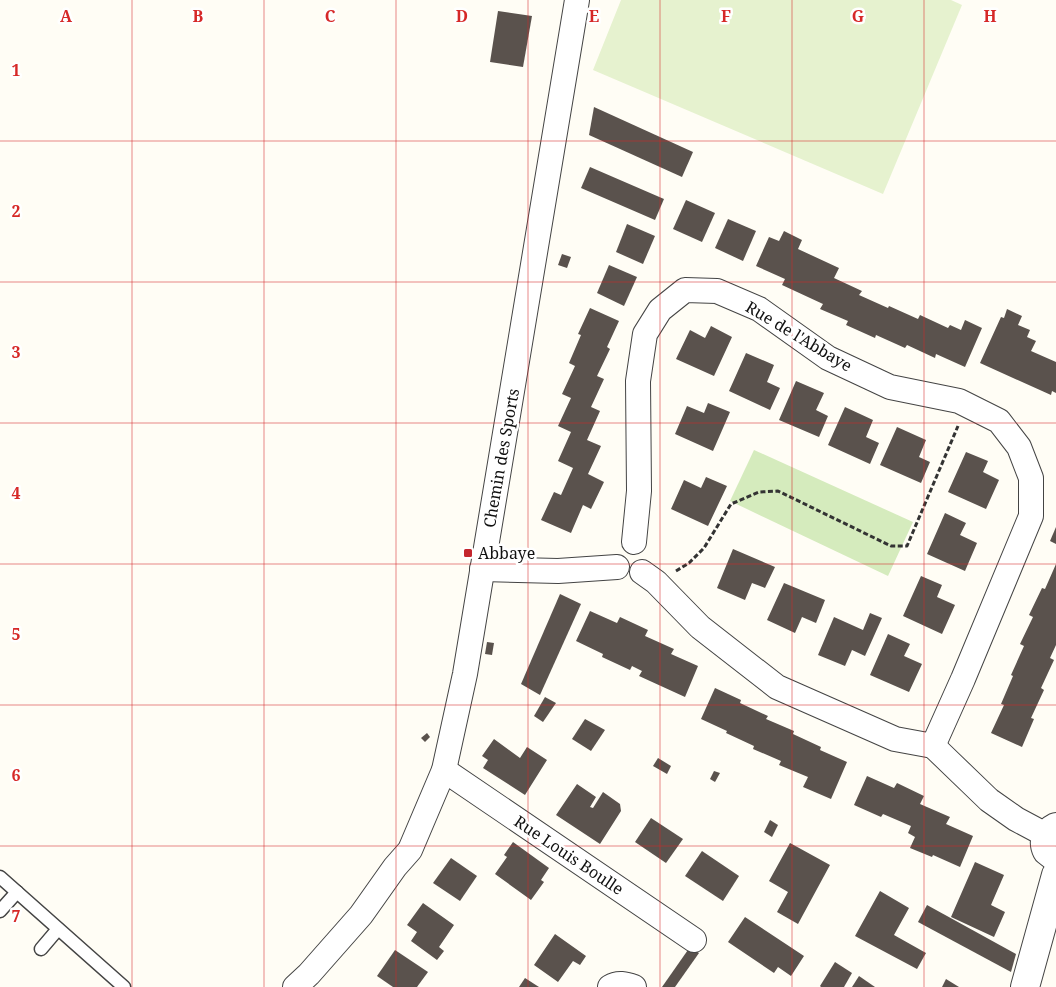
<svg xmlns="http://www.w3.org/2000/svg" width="1056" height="987" viewBox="0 0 1056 987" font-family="'Noto Serif',serif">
<rect width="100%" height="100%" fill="#fffdf5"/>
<path fill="#d5ebbd" d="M754 450 913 522 888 576 730 501Z"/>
<path fill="#e6f2cf" d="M621 0H951L962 5 883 194 593 70Z"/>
<g fill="#5a524d">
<path d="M498 11 532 16 523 67 490 62Z"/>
<path d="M594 107 693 152 682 177 589 135Z"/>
<path d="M590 167 664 199 655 220 581 188Z"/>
<path d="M686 200 715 213 702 242 673 229Z"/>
<path d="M728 219 756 231 743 261 715 248Z"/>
<path d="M627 224 655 236 643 264 616 252Z"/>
<path d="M784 231 802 240 798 249 839 268 834 278 862 291 859 295 888 308 889 306 918 319 920 315 948 328 950 325 961 330 965 320 982 328 965 367 936 354 935 358 907 345 905 348 876 335 875 338 846 325 848 321 820 309 823 304 782 285 785 279 756 266 769 237 779 241Z"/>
<path d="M562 254 571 257 567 268 558 265Z"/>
<path d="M609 265 637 277 624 306 597 293Z"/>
<path d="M590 308 619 321 607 347 610 349 597 376 604 379 591 407 600 411 587 440 601 446 588 474 604 482 591 509 583 505 571 533 541 520 554 492 561 495 573 468 558 461 571 432 558 426 571 398 562 394 575 366 569 363 581 335 578 334Z"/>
<path d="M1007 309 1022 316 1018 325 1030 330 1027 337 1036 341 1031 351 1056 362V393L1052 391 1051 395 980 363 1001 317 1004 318Z"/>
<path d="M711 326 732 337 714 376 676 359 690 330 705 338Z"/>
<path d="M746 353 774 365 767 382 780 388 770 410 729 391Z"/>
<path d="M796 381 824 393 816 410 828 416 819 437 779 420Z"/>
<path d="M708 403 730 412 713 451 675 434 687 406 704 413Z"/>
<path d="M845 407 873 420 866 437 879 443 870 464 828 445Z"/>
<path d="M897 427 926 440 919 457 930 462 921 483 880 465Z"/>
<path d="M966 452 988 461 983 472 999 480 986 509 948 492Z"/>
<path d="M706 477 727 486 708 526 671 509 684 480 701 488Z"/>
<path d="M945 513 966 523 960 535 977 543 965 571 927 554Z"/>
<path d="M1056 527V544L1050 541Z"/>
<path d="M733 549 775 567 765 588 752 583 745 600 717 588Z"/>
<path d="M1056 564V645L1050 658 1054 660 1041 688 1044 690 1031 718 1034 719 1022 747 991 733 1004 705 1001 704 1013 676 1011 675 1024 646 1020 644 1033 617 1029 615 1042 588 1045 589Z"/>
<path d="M921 576 942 585 937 597 955 605 942 634 903 616Z"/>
<path d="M784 583 825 600 816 623 802 617 795 633 767 620Z"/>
<path d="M560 594 581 604 540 695 521 684Z"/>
<path d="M590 611 617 623 620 617 648 630 645 636 674 649 671 654 698 666 685 697 639 676 642 671 632 666 630 670 602 657 603 654 576 641Z"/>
<path d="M870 613 882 618 865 656 852 650 845 666 818 655 834 617 863 630Z"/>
<path d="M888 634 910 644 904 656 922 664 909 692 870 675Z"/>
<path d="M487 642 494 643 492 655 485 654Z"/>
<path d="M715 688 741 700 740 703 768 716 766 719 794 731 793 734 821 747 820 750 847 762 831 799 803 787 808 777 779 765 781 761 753 749 754 746 726 733 727 731 701 719Z"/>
<path d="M545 697 556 703 543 722 534 716Z"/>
<path d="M585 719 605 730 591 751 572 739Z"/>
<path d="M427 733 430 737 425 742 421 738Z"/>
<path d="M494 739 520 758 527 747 547 760 525 795 483 768 488 760 482 756Z"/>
<path d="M658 758 671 766 667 774 653 766Z"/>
<path d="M714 771 720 773 715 782 710 779Z"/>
<path d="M867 776 894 788 897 783 924 796 920 804 950 817 946 824 973 836 960 867 933 855 932 857 910 848 915 837 908 833 911 826 883 814 881 817 854 805Z"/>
<path d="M577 784 596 797 590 807 593 808 603 792 620 804 621 811 600 844 556 815Z"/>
<path d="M651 818 683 839 666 863 635 842Z"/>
<path d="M770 820 778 825 772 837 764 832Z"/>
<path d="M513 842 549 868 541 880 544 882 531 900 495 874 507 857 504 855Z"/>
<path d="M790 843 830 865 798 924 777 912 788 892 769 881Z"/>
<path d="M702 851 739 876 723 901 685 876Z"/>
<path d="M451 858 477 876 460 901 433 883Z"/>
<path d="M975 862 1004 875 991 905 1005 912 994 937 951 917Z"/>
<path d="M880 891 909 908 894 935 926 953 917 969 855 936Z"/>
<path d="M423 903 454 925 439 947 444 951 437 960 411 941 417 932 407 925Z"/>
<path d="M927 905 1016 954 1011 972 918 922Z"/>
<path d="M745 917 804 956 791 976 778 967 774 973 728 942Z"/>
<path d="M555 934 586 956 580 965 573 961 558 982 534 965Z"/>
<path d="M690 947 699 953 675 987H662Z"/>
<path d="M395 950 428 972 417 987H393L377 976Z"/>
<path d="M835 962 852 973 844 987H821L820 986Z"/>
<path d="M859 976 875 987H852Z"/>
<path d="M525 978 539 987H519Z"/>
<path d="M946 979 959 987H942Z"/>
</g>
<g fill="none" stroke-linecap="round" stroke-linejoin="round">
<g stroke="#444" stroke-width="15">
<g id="service">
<path d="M0 877 124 987"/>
<path d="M0 911 17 892"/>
<path d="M41 949 58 929"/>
</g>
</g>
<g stroke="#444" stroke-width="26">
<g id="minor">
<path d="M634 542 639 491 638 381 645 334 660 310 685 290 717 291 759 309 828 358 890 387 959 401 999 421 1019 447 1031 478V516L963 679 933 746 895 739 777 687 700 627 656 582 642 572"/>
<path d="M482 569 558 571 617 567"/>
<path d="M933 746 989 800 1016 819 1046 835"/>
<path d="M444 770 694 940"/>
<path d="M295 987 309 974 361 915 395 867 410 850 444 770 465 674 577 0"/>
<path d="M610 987C618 982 626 984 634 987"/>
</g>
</g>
<g stroke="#444" stroke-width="30">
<g id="tertiary">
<path d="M1056 827C1046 832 1042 841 1047 851L1056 858"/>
<path d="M1025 987 1056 875"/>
</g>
</g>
<path stroke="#333" stroke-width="3" stroke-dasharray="5 2.5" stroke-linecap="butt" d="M676 571 689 563 704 548 731 504 759 492 778 491 891 546H907L958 426"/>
<use href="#service" stroke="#fff" stroke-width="12"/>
<use href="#minor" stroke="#fff" stroke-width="24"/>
<use href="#tertiary" stroke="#fff" stroke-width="28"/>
</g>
<path fill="none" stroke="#d62828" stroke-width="1" stroke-opacity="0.55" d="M132 0V987M264 0V987M396 0V987M528 0V987M660 0V987M792 0V987M924 0V987M0 141H1056M0 282H1056M0 423H1056M0 564H1056M0 705H1056M0 846H1056"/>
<rect fill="#c4262e" stroke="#fff" stroke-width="2" x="463" y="548" width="10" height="10" rx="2.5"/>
<g text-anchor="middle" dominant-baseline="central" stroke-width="5" stroke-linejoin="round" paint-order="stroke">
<g font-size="16" fill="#111" stroke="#fff">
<text transform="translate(799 336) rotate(31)">Rue de l'Abbaye</text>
<text transform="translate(501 458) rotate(-80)">Chemin des Sports</text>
<text transform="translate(569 855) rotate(34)">Rue Louis Boulle</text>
</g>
<g font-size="16" fill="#111" stroke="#fff" text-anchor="start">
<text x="478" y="553">Abbaye</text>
</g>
</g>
<g font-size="16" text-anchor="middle" font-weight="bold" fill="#d62828" stroke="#fff" stroke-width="5" stroke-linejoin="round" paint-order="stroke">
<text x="66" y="22">A</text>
<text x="198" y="22">B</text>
<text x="330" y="22">C</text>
<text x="462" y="22">D</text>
<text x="594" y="22">E</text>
<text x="726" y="22">F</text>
<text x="858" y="22">G</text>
<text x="990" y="22">H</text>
<text x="16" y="76">1</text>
<text x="16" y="217">2</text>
<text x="16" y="358">3</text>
<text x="16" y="499">4</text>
<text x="16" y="640">5</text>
<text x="16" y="781">6</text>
<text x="16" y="922">7</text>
</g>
</svg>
